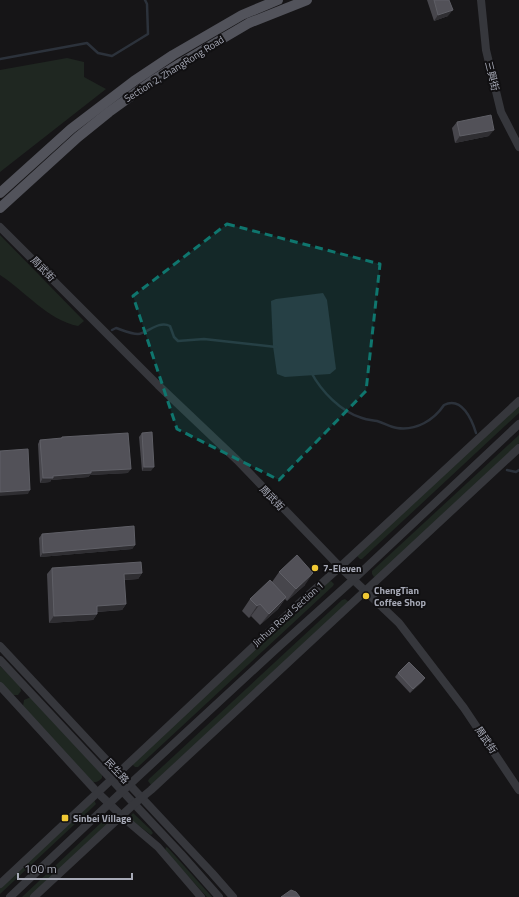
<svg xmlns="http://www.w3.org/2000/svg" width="519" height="897" viewBox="0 0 519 897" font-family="'Titillium Web','Noto Sans TC',sans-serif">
<rect width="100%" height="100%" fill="#161517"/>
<g fill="#1f2721">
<path d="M67 58 84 62V77L106 89 0 172V70Z"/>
<path d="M0 235 84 321 78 326C48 320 26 292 0 275Z"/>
<path d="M519 404V413L362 559H360L357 556Z"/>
<path d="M519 435V443L377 576 374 577 372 574V571Z"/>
<path d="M331 581 334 584 333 586 138 767H135L132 764 328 582Z"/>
<path d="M345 599 349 602 151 785 148 781 149 779 342 600Z"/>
<path d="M0 666 20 686 21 691 18 695H12L0 683Z"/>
<path d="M31 697 102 774V778C98 782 96 783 91 782L23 706 24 700Z"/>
<path d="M94 800 96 804 93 807 0 894V886Z"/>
<path d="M133 813 151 830 153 833 151 835 129 818Z"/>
<path d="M107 818 111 820 31 897H22L104 820Z"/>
<path d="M166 847 168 848 212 897H207L165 851Z"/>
</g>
<path fill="#2c323b" d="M323 293 327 300 336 369 330 374 285 377 277 374 273 346 271 301 276 299Z"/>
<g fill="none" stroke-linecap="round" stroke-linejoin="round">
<g stroke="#2c323b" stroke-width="2.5">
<path d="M0 59 87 43 98 53 112 56 148 34 147 4 145 0"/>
<path d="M112 330 116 328C122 330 131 334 138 334 147 334 158 320 170 326L174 337 178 341 204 339 276 347"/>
<path d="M311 372C321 391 341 412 362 418 367 420 372 420 377 421 384 423 390 427 397 428 416 431 434 420 444 405 462 396 472 420 476 433"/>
<path d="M507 470 516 472 519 470"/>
</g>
<g stroke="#36373c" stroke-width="8">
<path d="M481 0 486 50 501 112 519 147"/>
<path d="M0 227 158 385 237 460 340 567 399 623 464 708 519 790"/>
<path d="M0 646 212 873 233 897"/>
<path d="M0 660 181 854 219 897"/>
<path d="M0 686 97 792 125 819 158 847 201 897"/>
<path d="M0 884 304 599 340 567 519 401"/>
<path d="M10 897 129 785 274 651 354 579 519 424"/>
<path d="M34 897 134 804 151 790 519 448"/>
</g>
<g stroke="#52535b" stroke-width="10">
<path d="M0 193 71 129 134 81 173 55 242 15 278 0"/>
<path d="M0 208 78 137 109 112 152 81 181 63 249 23 307 0"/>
</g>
</g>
<g fill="#47464c">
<path d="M427 0H449L448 16 434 21Z"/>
<path d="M457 122 489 136 455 143 452 128Z"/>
<path d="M142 433 151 471H142L139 437Z"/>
<path d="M62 437 128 473 90 475 88 477 51 480 50 482 40 483 38 444 40 440 60 439Z"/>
<path d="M42 534 135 545 132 549 40 557 39 538Z"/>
<path d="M52 568 142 573 138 579 124 580 126 604 122 610 97 612V614L93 620 49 623 47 574Z"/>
<path d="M279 572 305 585 287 601 285 599 278 609 260 625 251 616 249 618 242 611 250 599 272 582Z"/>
<path d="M398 673 425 678 422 682 410 693 395 677Z"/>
</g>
<g fill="#2f2e32">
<path d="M453 10 448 16 434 21 438 15Z"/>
<path d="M494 130 489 136 455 143 460 136Z"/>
<path d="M144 467H154L151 471H142Z"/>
<path d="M131 469 128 473 90 475 88 477 51 480 50 482 40 483 43 478 53 476 91 471Z"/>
<path d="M30 490 28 494 0 496V492Z"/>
<path d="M135 545 132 549 40 557 43 553Z"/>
<path d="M142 573 138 579 120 580 124 574Z"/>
<path d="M313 573 305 585 287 601 296 589Z"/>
<path d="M286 597 278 609 260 625 269 614Z"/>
<path d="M126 604 122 610 93 612 97 606Z"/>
<path d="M260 604 251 616 249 618 257 606Z"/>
<path d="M97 614 93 620 49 623 54 616Z"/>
<path d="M425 678 422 682 410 693 413 689Z"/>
</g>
<g fill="#525158" stroke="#5f5f66">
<path d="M434 0H449L453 10 438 15Z"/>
<path d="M491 115 494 130 460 136 457 122Z"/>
<path d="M152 432 154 467H144L142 433Z"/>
<path d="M128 433 131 469 91 471V473L53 476V478H43L40 440 62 438V437Z"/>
<path d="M28 449 30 490 0 492V451Z"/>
<path d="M134 526 135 545 43 553 42 534Z"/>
<path d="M297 555 313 573 296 589 279 572Z"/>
<path d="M141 562 142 573 124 574 126 604 97 606V614L54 616 52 568Z"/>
<path d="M270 580 286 597 269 614 260 604 257 606 250 599Z"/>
<path d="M409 662 425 678 413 689 398 673Z"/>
<path d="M291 890 296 892 300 897H281Z"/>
</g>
<path fill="#0f766e" fill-opacity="0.2" stroke="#0f766e" stroke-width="3" stroke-dasharray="8 5" stroke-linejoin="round" d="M227 224 380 264 366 391 279 480 177 429 133 296Z"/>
<g fill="#f0c834" stroke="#111012" stroke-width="1.5">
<circle cx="315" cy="568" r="4"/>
<circle cx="366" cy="596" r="4"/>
<rect x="61" y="814" width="8" height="8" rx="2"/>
</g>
<g text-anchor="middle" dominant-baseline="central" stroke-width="4" stroke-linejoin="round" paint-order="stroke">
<g font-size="10" fill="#a7aab7" stroke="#111012">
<text transform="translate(174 69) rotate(-32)">Section 2, ZhangRong Road</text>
<text transform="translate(492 76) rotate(76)">三興街</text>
<text transform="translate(43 269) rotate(45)">周武街</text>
<text transform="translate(272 498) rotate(46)">周武街</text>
<text transform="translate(288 614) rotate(-42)">Jinhua Road Section 1</text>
<text transform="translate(486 740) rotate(56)">周武街</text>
<text transform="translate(117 771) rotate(47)">民生路</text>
</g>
<g font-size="10" font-weight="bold" fill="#a7aab7" stroke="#111012" text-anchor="start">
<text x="323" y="568">7-Eleven</text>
<text x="374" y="590">ChengTian<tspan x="374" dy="12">Coffee Shop</tspan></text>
<text x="73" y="818">Sinbei Village</text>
</g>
</g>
<path d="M18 873v6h114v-6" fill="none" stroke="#a7aab7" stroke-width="2"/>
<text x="24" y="873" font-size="12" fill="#a7aab7" stroke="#111012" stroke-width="3" paint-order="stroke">100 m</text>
</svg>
